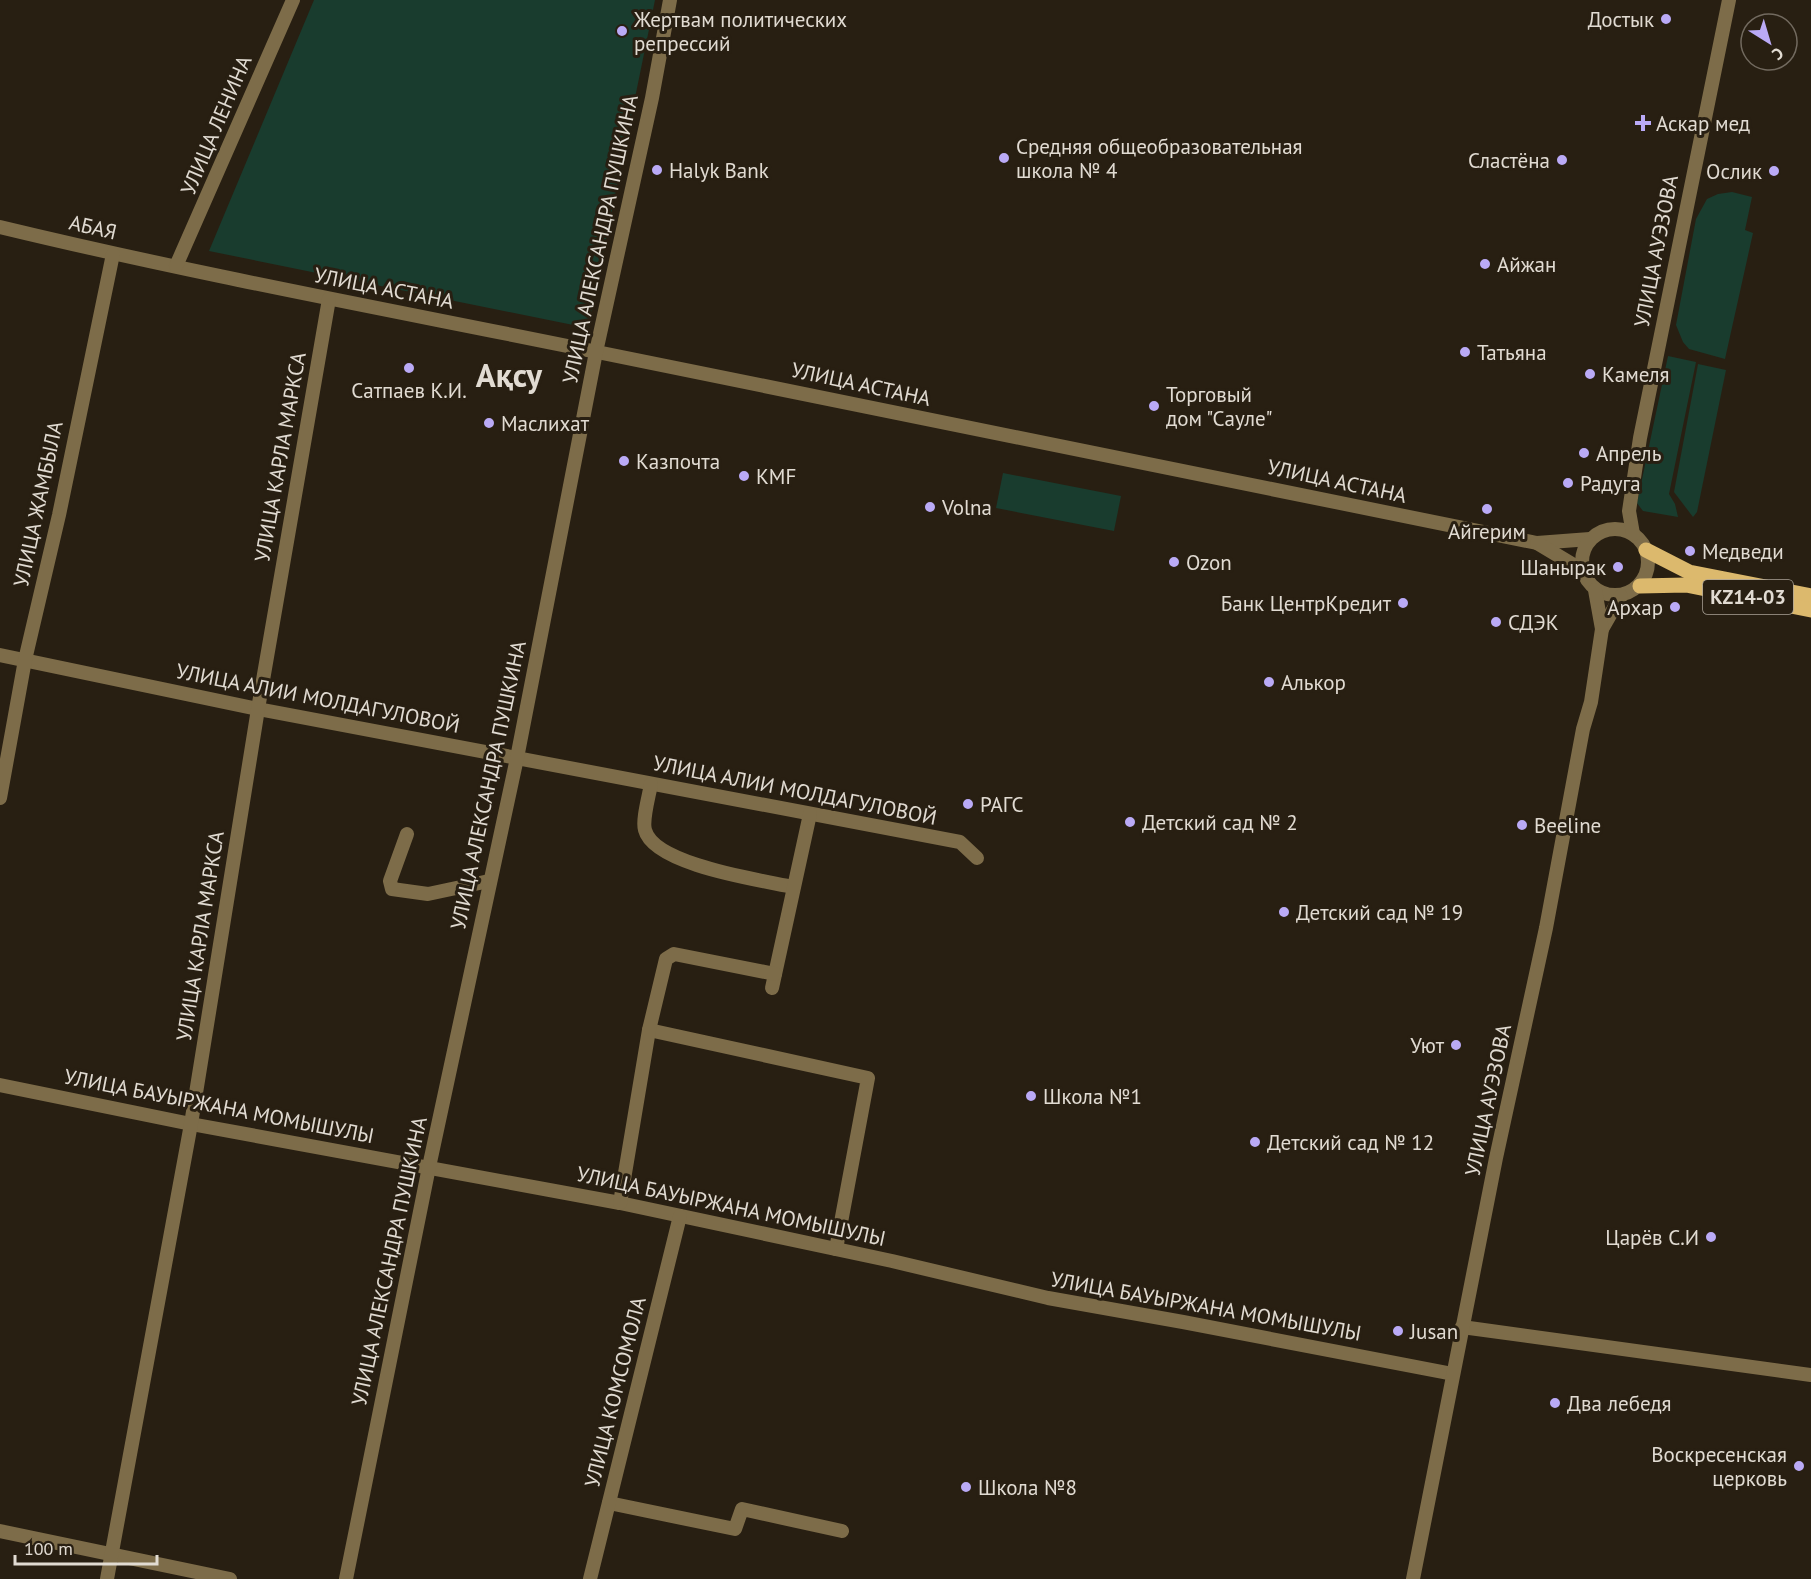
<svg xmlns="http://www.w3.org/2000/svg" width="1811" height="1579" viewBox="0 0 1811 1579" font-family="'PT Sans',sans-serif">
<rect width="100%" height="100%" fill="#281f12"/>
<g fill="#193c2e">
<path d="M314 0H655L588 328 209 251Z"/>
<path d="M1732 192 1752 197 1745 230 1753 233 1725 359 1689 349 1683 342 1676 325 1696 219 1707 199 1718 194Z"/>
<path d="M1668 356 1696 362 1669 494 1675 504 1678 517 1643 511 1637 503Z"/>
<path d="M1698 364 1726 370 1697 512 1693 517 1674 492Z"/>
<path d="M1003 473 1121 496 1114 531 996 508Z"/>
</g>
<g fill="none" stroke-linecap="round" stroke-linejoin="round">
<g stroke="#7d6c49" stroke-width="14">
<path d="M0 227C199 275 401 312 602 353 913 417 1225 480 1537 543L1590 539"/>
<path d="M176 266 293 0"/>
<circle cx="1615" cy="562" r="33"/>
<path d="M1633 534 1629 511 1640 438 1729 0"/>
<path d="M1537 543 1582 570"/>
<path d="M1602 629 1621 596"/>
<path d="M0 655 258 709 960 842 977 858"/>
<path d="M651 784C649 796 642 820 645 830 654 865 761 880 793 887"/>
<path d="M0 798 25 660 59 515 113 254"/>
<path d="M407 834 390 881 392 889 428 894 489 881"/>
<path d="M772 988 810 814"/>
<path d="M649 1030 868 1078 836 1249"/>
<path d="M0 1085 191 1124 620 1203 892 1261 1048 1298 1183 1322 1453 1374"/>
<path d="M620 1203 649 1030 666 959 674 954 775 974"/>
<path d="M1462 1327 1811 1375"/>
<path d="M609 1503 735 1529 742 1509 842 1531"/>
<path d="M0 1531 230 1579"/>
<path d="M107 1579 191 1124 258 709 329 299"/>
<path d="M346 1579 429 1167 517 758 596 352 652 98 670 0"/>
<path d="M590 1579 680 1216"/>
<path d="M1413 1579 1496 1158 1546 928 1583 729 1591 702 1602 629 1595 590"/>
</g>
<g stroke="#dcb96d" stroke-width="15">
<path d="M1646 550 1689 572 1811 596"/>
<path d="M1640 586 1686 585 1811 610"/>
</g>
</g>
<g fill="#baaaf6" stroke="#281f12" stroke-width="2">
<circle cx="1666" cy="19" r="6"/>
<circle cx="622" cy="31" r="6"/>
<path d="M1640 114h6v6h6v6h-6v6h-6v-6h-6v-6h6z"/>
<circle cx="1004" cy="158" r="6"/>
<circle cx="1562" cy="160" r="6"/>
<circle cx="657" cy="170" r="6"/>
<circle cx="1774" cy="171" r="6"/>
<circle cx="1485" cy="264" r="6"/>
<circle cx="1465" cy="352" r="6"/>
<circle cx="409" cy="368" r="6"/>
<circle cx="1590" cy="374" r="6"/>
<circle cx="1154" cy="406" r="6"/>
<circle cx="489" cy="423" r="6"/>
<circle cx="1584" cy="453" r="6"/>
<circle cx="624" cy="461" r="6"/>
<circle cx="744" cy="476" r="6"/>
<circle cx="1568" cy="483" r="6"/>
<circle cx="930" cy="507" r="6"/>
<circle cx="1487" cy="509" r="6"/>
<circle cx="1690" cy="551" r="6"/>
<circle cx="1174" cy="562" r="6"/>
<circle cx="1618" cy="567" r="6"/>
<circle cx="1403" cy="603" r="6"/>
<circle cx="1675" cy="607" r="6"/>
<circle cx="1496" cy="622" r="6"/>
<circle cx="1269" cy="682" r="6"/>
<circle cx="968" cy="804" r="6"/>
<circle cx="1130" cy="822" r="6"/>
<circle cx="1522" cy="825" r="6"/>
<circle cx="1284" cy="912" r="6"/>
<circle cx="1456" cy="1045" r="6"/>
<circle cx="1031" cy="1096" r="6"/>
<circle cx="1255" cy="1142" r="6"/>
<circle cx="1711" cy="1237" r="6"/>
<circle cx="1398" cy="1331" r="6"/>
<circle cx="1555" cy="1403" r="6"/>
<circle cx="1799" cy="1466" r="6"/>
<circle cx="966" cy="1487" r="6"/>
</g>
<g text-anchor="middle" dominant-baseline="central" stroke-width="6" stroke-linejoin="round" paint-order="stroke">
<rect fill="#281f12" stroke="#aaa398" stroke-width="1.5" x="1703" y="580" width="90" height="34" rx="4.5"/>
<g font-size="20" font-weight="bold" fill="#e1dbd2">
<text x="1748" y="597">KZ14-03</text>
</g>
<g font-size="21" fill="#e1dbd2" stroke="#281f12" text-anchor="start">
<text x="634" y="19">Жертвам политических<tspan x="634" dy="24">репрессий</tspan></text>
<text x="1654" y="19" text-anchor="end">Достык</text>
<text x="1656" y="123">Аскар мед</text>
<text x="1016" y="146">Средняя общеобразовательная<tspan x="1016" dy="24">школа № 4</tspan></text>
<text x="1550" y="160" text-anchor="end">Сластёна</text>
<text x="669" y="170">Halyk Bank</text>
<text x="1762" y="171" text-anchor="end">Ослик</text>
<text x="1497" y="264">Айжан</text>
<text x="1477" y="352">Татьяна</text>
<text x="1602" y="374">Камеля</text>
<text x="409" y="390" text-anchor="middle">Сатпаев К.И.</text>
<text x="1166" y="394">Торговый<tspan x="1166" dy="24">дом "Сауле"</tspan></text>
<text x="501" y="423">Маслихат</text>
<text x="1596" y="453">Апрель</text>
<text x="636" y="461">Казпочта</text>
<text x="756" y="476">KMF</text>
<text x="1580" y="483">Радуга</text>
<text x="942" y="507">Volna</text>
<text x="1487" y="531" text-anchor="middle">Айгерим</text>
<text x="1702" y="551">Медведи</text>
<text x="1186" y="562">Ozon</text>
<text x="1606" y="567" text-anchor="end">Шанырак</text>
<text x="1391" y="603" text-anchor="end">Банк ЦентрКредит</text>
<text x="1663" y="607" text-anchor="end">Архар</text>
<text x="1508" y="622">СДЭК</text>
<text x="1281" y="682">Алькор</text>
<text x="980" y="804">РАГС</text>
<text x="1142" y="822">Детский сад № 2</text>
<text x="1534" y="825">Beeline</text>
<text x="1296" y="912">Детский сад № 19</text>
<text x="1444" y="1045" text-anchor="end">Уют</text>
<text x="1043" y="1096">Школа №1</text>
<text x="1267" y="1142">Детский сад № 12</text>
<text x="1699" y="1237" text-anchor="end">Царёв С.И</text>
<text x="1410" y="1331">Jusan</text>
<text x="1567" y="1403">Два лебедя</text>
<text x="1787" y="1454" text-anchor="end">Воскресенская<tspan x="1787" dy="24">церковь</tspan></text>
<text x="978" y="1487">Школа №8</text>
</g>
<g font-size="21" fill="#e1dbd2" stroke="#281f12">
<text transform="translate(216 125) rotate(-67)">УЛИЦА ЛЕНИНА</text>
<text transform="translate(93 227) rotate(13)">АБАЯ</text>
<text transform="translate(600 239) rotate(-78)">УЛИЦА АЛЕКСАНДРА ПУШКИНА</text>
<text transform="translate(1656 251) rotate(-79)">УЛИЦА АУЭЗОВА</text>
<text transform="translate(384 288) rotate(11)">УЛИЦА АСТАНА</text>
<text transform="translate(861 384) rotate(12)">УЛИЦА АСТАНА</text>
<text transform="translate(280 457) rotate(-80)">УЛИЦА КАРЛА МАРКСА</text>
<text transform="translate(1337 481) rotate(12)">УЛИЦА АСТАНА</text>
<text transform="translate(38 504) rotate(-78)">УЛИЦА ЖАМБЫЛА</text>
<text transform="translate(318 698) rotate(11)">УЛИЦА АЛИИ МОЛДАГУЛОВОЙ</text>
<text transform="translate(488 785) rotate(-78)">УЛИЦА АЛЕКСАНДРА ПУШКИНА</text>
<text transform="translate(795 790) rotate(11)">УЛИЦА АЛИИ МОЛДАГУЛОВОЙ</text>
<text transform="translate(200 936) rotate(-81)">УЛИЦА КАРЛА МАРКСА</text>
<text transform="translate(1488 1100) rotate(-78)">УЛИЦА АУЭЗОВА</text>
<text transform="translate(219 1106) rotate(11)">УЛИЦА БАУЫРЖАНА МОМЫШУЛЫ</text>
<text transform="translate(731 1206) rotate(12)">УЛИЦА БАУЫРЖАНА МОМЫШУЛЫ</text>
<text transform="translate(389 1261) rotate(-78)">УЛИЦА АЛЕКСАНДРА ПУШКИНА</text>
<text transform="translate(1206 1306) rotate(10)">УЛИЦА БАУЫРЖАНА МОМЫШУЛЫ</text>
<text transform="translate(615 1392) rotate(-76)">УЛИЦА КОМСОМОЛА</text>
</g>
<g font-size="33" font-weight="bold" fill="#e1dbd2" stroke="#281f12">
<text x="509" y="374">Ақсу</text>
</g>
</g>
<g transform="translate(1769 42) rotate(143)"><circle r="28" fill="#281f12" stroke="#726a5f" stroke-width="1.5"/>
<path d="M0-4.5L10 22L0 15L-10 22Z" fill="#baaaf6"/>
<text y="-9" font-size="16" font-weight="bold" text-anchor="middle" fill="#e1dbd2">С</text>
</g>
<path d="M15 1555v9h142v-9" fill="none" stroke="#e1dbd2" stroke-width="3"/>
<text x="24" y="1555" font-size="18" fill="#e1dbd2" stroke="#281f12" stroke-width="4.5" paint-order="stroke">100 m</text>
</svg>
